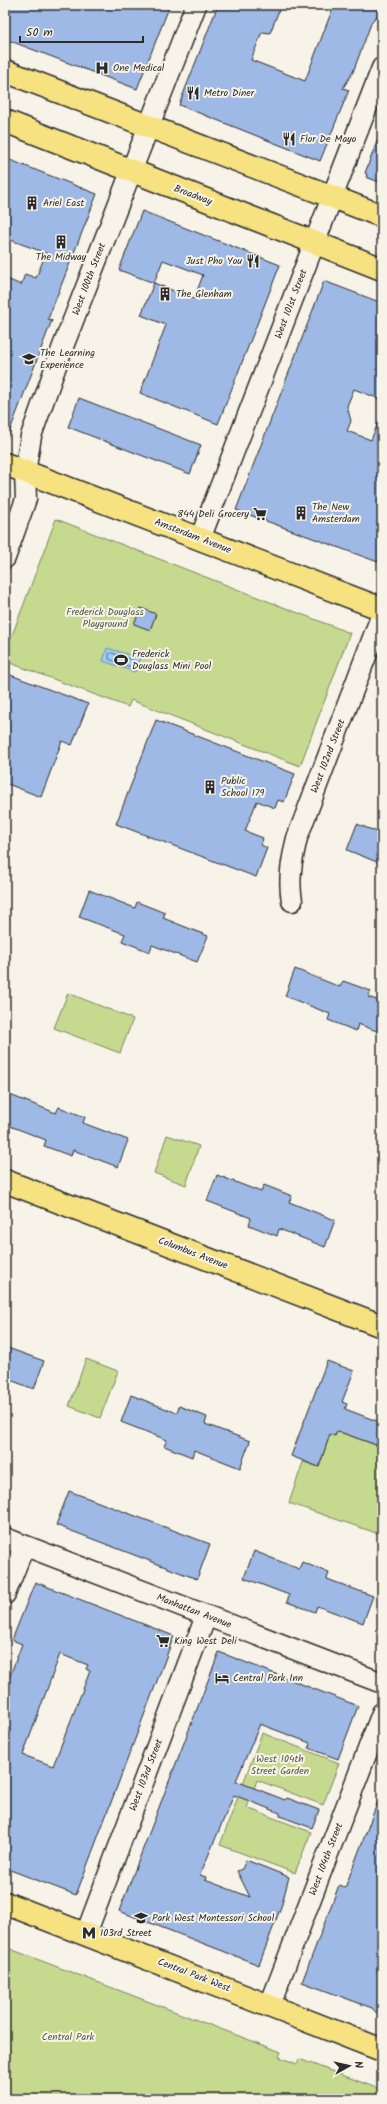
<svg xmlns="http://www.w3.org/2000/svg" width="387" height="2104" viewBox="0 0 387 2104" font-family="Kalam,sans-serif">
<rect width="100%" height="100%" fill="#f7f3e8"/>
<filter id="ink" filterUnits="userSpaceOnUse"><feTurbulence type="fractalNoise" baseFrequency=".025" numOctaves="2"/><feDisplacementMap in="SourceGraphic" scale="8" xChannelSelector="R" yChannelSelector="G"/><feConvolveMatrix kernelMatrix="1 2 1 2 8 2 1 2 1" color-interpolation-filters="sRGB"/></filter>
<g filter="url(#ink)">
<g fill="#c6da8f" stroke="#78825d">
<path d="M56 519 350 633 300 766 131 700 128 707 5 661V654Z"/>
<path d="M68 993 133 1019 120 1053 54 1028Z"/>
<path d="M167 1135 199 1146 186 1185 154 1173Z"/>
<path d="M86 1359 118 1371 100 1418 69 1406Z"/>
<path d="M337 1431 382 1447V1535L289 1503 303 1462 319 1467 330 1434 335 1436Z"/>
<path d="M262 1733 339 1763 323 1805 257 1780 247 1808 311 1832 295 1873 220 1845Z"/>
<path d="M5 1947 281 2052 279 2057 297 2064 299 2059 382 2090V2099H5Z"/>
</g>
<path fill="#9bcef8" stroke="#6e8da6" d="M107 648 140 658 135 672 103 661Z"/>
<g fill="none" stroke-linecap="round" stroke-linejoin="round">
<path stroke="#586c7d" stroke-width="1" d="M112 653 133 660V666L131 667 109 659V654Z"/>
</g>
<g fill="#9eb9e5" stroke="#2b2b2b" fill-rule="evenodd">
<path d="M5 5H128L141 10 143 5H170L137 89 5 39Z"/>
<path d="M218 5H281L270 33 262 32 251 60 305 81 334 5H379L378 15 372 21 353 72 343 88 349 90 320 161 179 105Z"/>
<path d="M381 131H382V183L366 177 367 174 365 173Z"/>
<path d="M5 158 97 194 48 319 52 320 6 441 5 278 21 285 25 274 36 278 46 253 5 238Z"/>
<path d="M142 211 280 265 218 424 140 393 166 325 141 315 154 283 194 299 203 275 163 260 154 283 119 270Z"/>
<path d="M324 281 382 303V400L354 389 347 406 351 421 347 431 371 440 382 413V550L378 562 236 510Z"/>
<path d="M79 398 201 445 190 474 68 427Z"/>
<path d="M141 608 156 614 150 630 134 624Z"/>
<path d="M8 674 88 704 72 745 62 741 41 797 5 783V682Z"/>
<path d="M156 720 295 774 284 802 278 800 275 808 257 801 245 831 263 838 261 845 267 848 256 877 116 824Z"/>
<path d="M357 824 382 834V864L347 850Z"/>
<path d="M89 890 135 908 137 902 165 913 163 918 208 936 197 962 152 945 150 952 122 941 125 934 79 917Z"/>
<path d="M295 969 340 987 343 981 371 991 368 997 382 1002V1033L358 1024 356 1031 328 1020 330 1014 285 996Z"/>
<path d="M10 1095 56 1113 59 1107 85 1117 83 1123 128 1140 118 1167 73 1150 71 1156 44 1146 46 1140 5 1124V1108Z"/>
<path d="M217 1175 261 1192 264 1185 292 1196 289 1202 335 1220 325 1247 279 1229 277 1236 249 1225 251 1218 207 1201Z"/>
<path d="M5 1347 44 1361 34 1389 5 1378Z"/>
<path d="M327 1361 354 1371 342 1402 347 1404 345 1409 382 1423V1447L337 1431 335 1436 330 1434 319 1467 291 1456Z"/>
<path d="M131 1395 177 1413 179 1406 207 1417 205 1424 250 1441 240 1468 194 1450 192 1457 164 1446 167 1440 121 1422Z"/>
<path d="M69 1491 210 1544 197 1579 56 1525Z"/>
<path d="M254 1551 299 1569 302 1562 329 1573 327 1579 373 1596 363 1623 317 1606 315 1612 287 1602 289 1595 244 1578Z"/>
<path d="M35 1582 174 1636 76 1895 5 1868V1689L22 1644 12 1640ZM60 1654 88 1665 86 1669 90 1671 53 1766 23 1755Z"/>
<path d="M219 1652 358 1706 338 1759 309 1748 310 1743 260 1724 236 1781 285 1800 287 1798 319 1810 312 1828 280 1816V1813L234 1795 200 1875 206 1877 205 1880 250 1897 237 1871 242 1869 246 1860 289 1877 282 1904 259 1965 119 1911Z"/>
<path d="M381 1793 382 1960 377 1972 382 1973V2019L372 2008 302 1982 339 1885 345 1888Z"/>
</g>
<g fill="none" stroke-linecap="round" stroke-linejoin="round">
<g stroke="#2b2b2b" stroke-width="23">
<g id="minor">
<path d="M200 539 382 68"/>
<path d="M5 558 26 499 25 472 31 436 62 349 196 5"/>
<path d="M292 901C288 880 292 859 297 838L382 614"/>
<path d="M5 1538 382 1683"/>
<path d="M5 1594 24 1546"/>
<path d="M86 1934 206 1616"/>
<path d="M270 2005 382 1713"/>
</g>
</g>
<g stroke="#2b2b2b" stroke-width="25">
<g id="major">
<path d="M5 71 382 216"/>
<path d="M5 121 382 269"/>
<path d="M5 464 382 609"/>
<path d="M5 1181 382 1326"/>
<path d="M5 1903 382 2050"/>
</g>
</g>
<use href="#minor" stroke="#f7f3e8" stroke-width="20"/>
<use href="#major" stroke="#f7e281" stroke-width="22"/>
</g>
</g>
<defs>
<g id="hospital-bare" transform="scale(1.08)"><path d="M-5-5h3v3.5h4V-5h3V5h-3V1.5h-4V5h-3Z" fill="#2b2b2b" stroke="#f7f3e8" stroke-width="2.5" paint-order="stroke"/></g>
<g id="restaurant-bare" transform="scale(1.08)"><path d="M-5-6h1v4h1v-4h1v4h1v-4h1v5L-1.5 .5V6h-2V.5L-5-1ZM5-6V6H3V1.5H1.5Q1.5-4 5-6Z" fill="#2b2b2b" stroke="#f7f3e8" stroke-width="2.5" paint-order="stroke"/></g>
<g id="building-bare" transform="scale(1.08)"><path d="M-4-6H4V6H1V3H-1V6H-4ZM-2.5-4.3h1.7v1.8h-1.7ZM.8-4.3h1.7v1.8H.8ZM-2.5-1h1.7V.8h-1.7ZM.8-1h1.7V.8H.8Z" fill="#2b2b2b" stroke="#f7f3e8" stroke-width="2.5" paint-order="stroke"/></g>
<g id="school-bare" transform="scale(1.08)"><path d="M0-5L7-2L0 1L-7-2ZM-4 1L0 2.5L4 1V4Q0 6-4 4Z" fill="#2b2b2b" stroke="#f7f3e8" stroke-width="2.5" paint-order="stroke"/></g>
<g id="supermarket-bare" transform="scale(1.08)"><path d="M-6-5.5h2.5l.6 2H6L4.5 2H-2.5L-4.4-4H-6ZM-1.5 3.2a1.3 1.3 0 1 0 .1 0ZM3 3.2a1.3 1.3 0 1 0 .1 0Z" fill="#2b2b2b" stroke="#f7f3e8" stroke-width="2.5" paint-order="stroke"/></g>
<g id="stadium-bare" transform="scale(1.08)"><path d="M0-5a6.5 5 0 1 0 0 10a6.5 5 0 1 0 0-10ZM-3.5-1.8h7v3.6h-7Z" fill="#2b2b2b" stroke="#f7f3e8" stroke-width="2.5" paint-order="stroke"/></g>
<g id="hotel-bare" transform="scale(1.08)"><path d="M-6-4.5h1.5V1H6V5H4.5V3h-9V5H-6ZM-4 0a1.8 1.8 0 1 1 3.6 0ZM.5 0V-2.5h3Q6-2.5 6 0Z" fill="#2b2b2b" stroke="#f7f3e8" stroke-width="2.5" paint-order="stroke"/></g>
<g id="metro-bare" transform="scale(1.08)"><path d="M-5.5 5V-5H-3L0 0L3-5H5.5V5H3V-.5L0 4L-3-.5V5Z" fill="#2b2b2b" stroke="#f7f3e8" stroke-width="2.5" paint-order="stroke"/></g>
</defs>
<g fill-rule="evenodd">
<use href="#hospital-bare" x="102" y="68"/>
<use href="#restaurant-bare" x="193" y="93"/>
<use href="#restaurant-bare" x="289" y="139"/>
<use href="#building-bare" x="32" y="203"/>
<use href="#building-bare" x="61" y="242"/>
<use href="#restaurant-bare" x="253" y="261"/>
<use href="#building-bare" x="165" y="294"/>
<use href="#school-bare" x="29" y="359"/>
<use href="#building-bare" x="301" y="513"/>
<use href="#supermarket-bare" x="260" y="514"/>
<use href="#stadium-bare" x="121" y="660"/>
<use href="#building-bare" x="210" y="787"/>
<use href="#supermarket-bare" x="163" y="1641"/>
<use href="#hotel-bare" x="222" y="1678"/>
<use href="#school-bare" x="141" y="1918"/>
<use href="#metro-bare" x="89" y="1933"/>
</g>
<g text-anchor="middle" dominant-baseline="central" stroke-width="4" stroke-linejoin="round" paint-order="stroke">
<g font-size="10" fill="#2b2b2b" stroke="#f7f3e8" text-anchor="start">
<text x="113" y="68">One Medical</text>
<text x="204" y="93">Metro Diner</text>
<text x="300" y="139">Flor De Mayo</text>
<text x="43" y="203">Ariel East</text>
<text x="61" y="257" text-anchor="middle">The Midway</text>
<text x="242" y="261" text-anchor="end">Just Pho You</text>
<text x="176" y="294">The Glenham</text>
<text x="40" y="353">The Learning<tspan x="40" dy="12">Experience</tspan></text>
<text x="312" y="507">The New<tspan x="312" dy="12">Amsterdam</tspan></text>
<text x="249" y="514" text-anchor="end">844 Deli Grocery</text>
<text x="132" y="654">Frederick<tspan x="132" dy="12">Douglass Mini Pool</tspan></text>
<text x="221" y="781">Public<tspan x="221" dy="12">School 179</tspan></text>
<text x="174" y="1641">King West Deli</text>
<text x="233" y="1678">Central Park Inn</text>
<text x="152" y="1918">Park West Montessori School</text>
<text x="100" y="1933">103rd Street</text>
</g>
<g font-size="10" fill="#2b2b2b" stroke="#f7f3e8">
<text transform="translate(193 195) rotate(21)">Broadway</text>
<text transform="translate(89 279) rotate(-69)">West 100th Street</text>
<text transform="translate(291 304) rotate(-69)">West 101st Street</text>
<text transform="translate(193 536) rotate(21)">Amsterdam Avenue</text>
<text transform="translate(328 756) rotate(-69)">West 102nd Street</text>
<text transform="translate(193 1253) rotate(21)">Columbus Avenue</text>
<text transform="translate(194 1611) rotate(21)">Manhattan Avenue</text>
<text transform="translate(146 1775) rotate(-69)">West 103rd Street</text>
<text transform="translate(326 1859) rotate(-69)">West 104th Street</text>
<text transform="translate(194 1975) rotate(21)">Central Park West</text>
</g>
<g font-size="10" fill="#525744" stroke="#f7f3e8">
<text x="105" y="612">Frederick Douglass<tspan x="105" dy="12">Playground</tspan></text>
<text x="280" y="1759">West 104th<tspan x="280" dy="12">Street Garden</tspan></text>
<text x="68" y="2037">Central Park</text>
</g>
</g>
<rect width="387" height="2104" fill="none" stroke="#f7f3e8" stroke-width="20"/>
<rect x="10" y="10" width="367" height="2084" fill="none" stroke="#2b2b2b" stroke-width="1.5" filter="url(#ink)"/>
<g transform="translate(349 2066) rotate(82)" stroke="#f7f3e8" stroke-width="3" paint-order="stroke">
<path d="M0-3L7 15L0 10L-7 15Z" fill="#2b2b2b"/>
<text y="-6" font-size="11" font-weight="bold" text-anchor="middle" fill="#2b2b2b">N</text>
</g>
<path d="M20 36v6h123v-6" fill="none" stroke="#2b2b2b" stroke-width="2"/>
<text x="26" y="36" font-size="12" fill="#2b2b2b" stroke="#f7f3e8" stroke-width="3" paint-order="stroke">50 m</text>
</svg>
